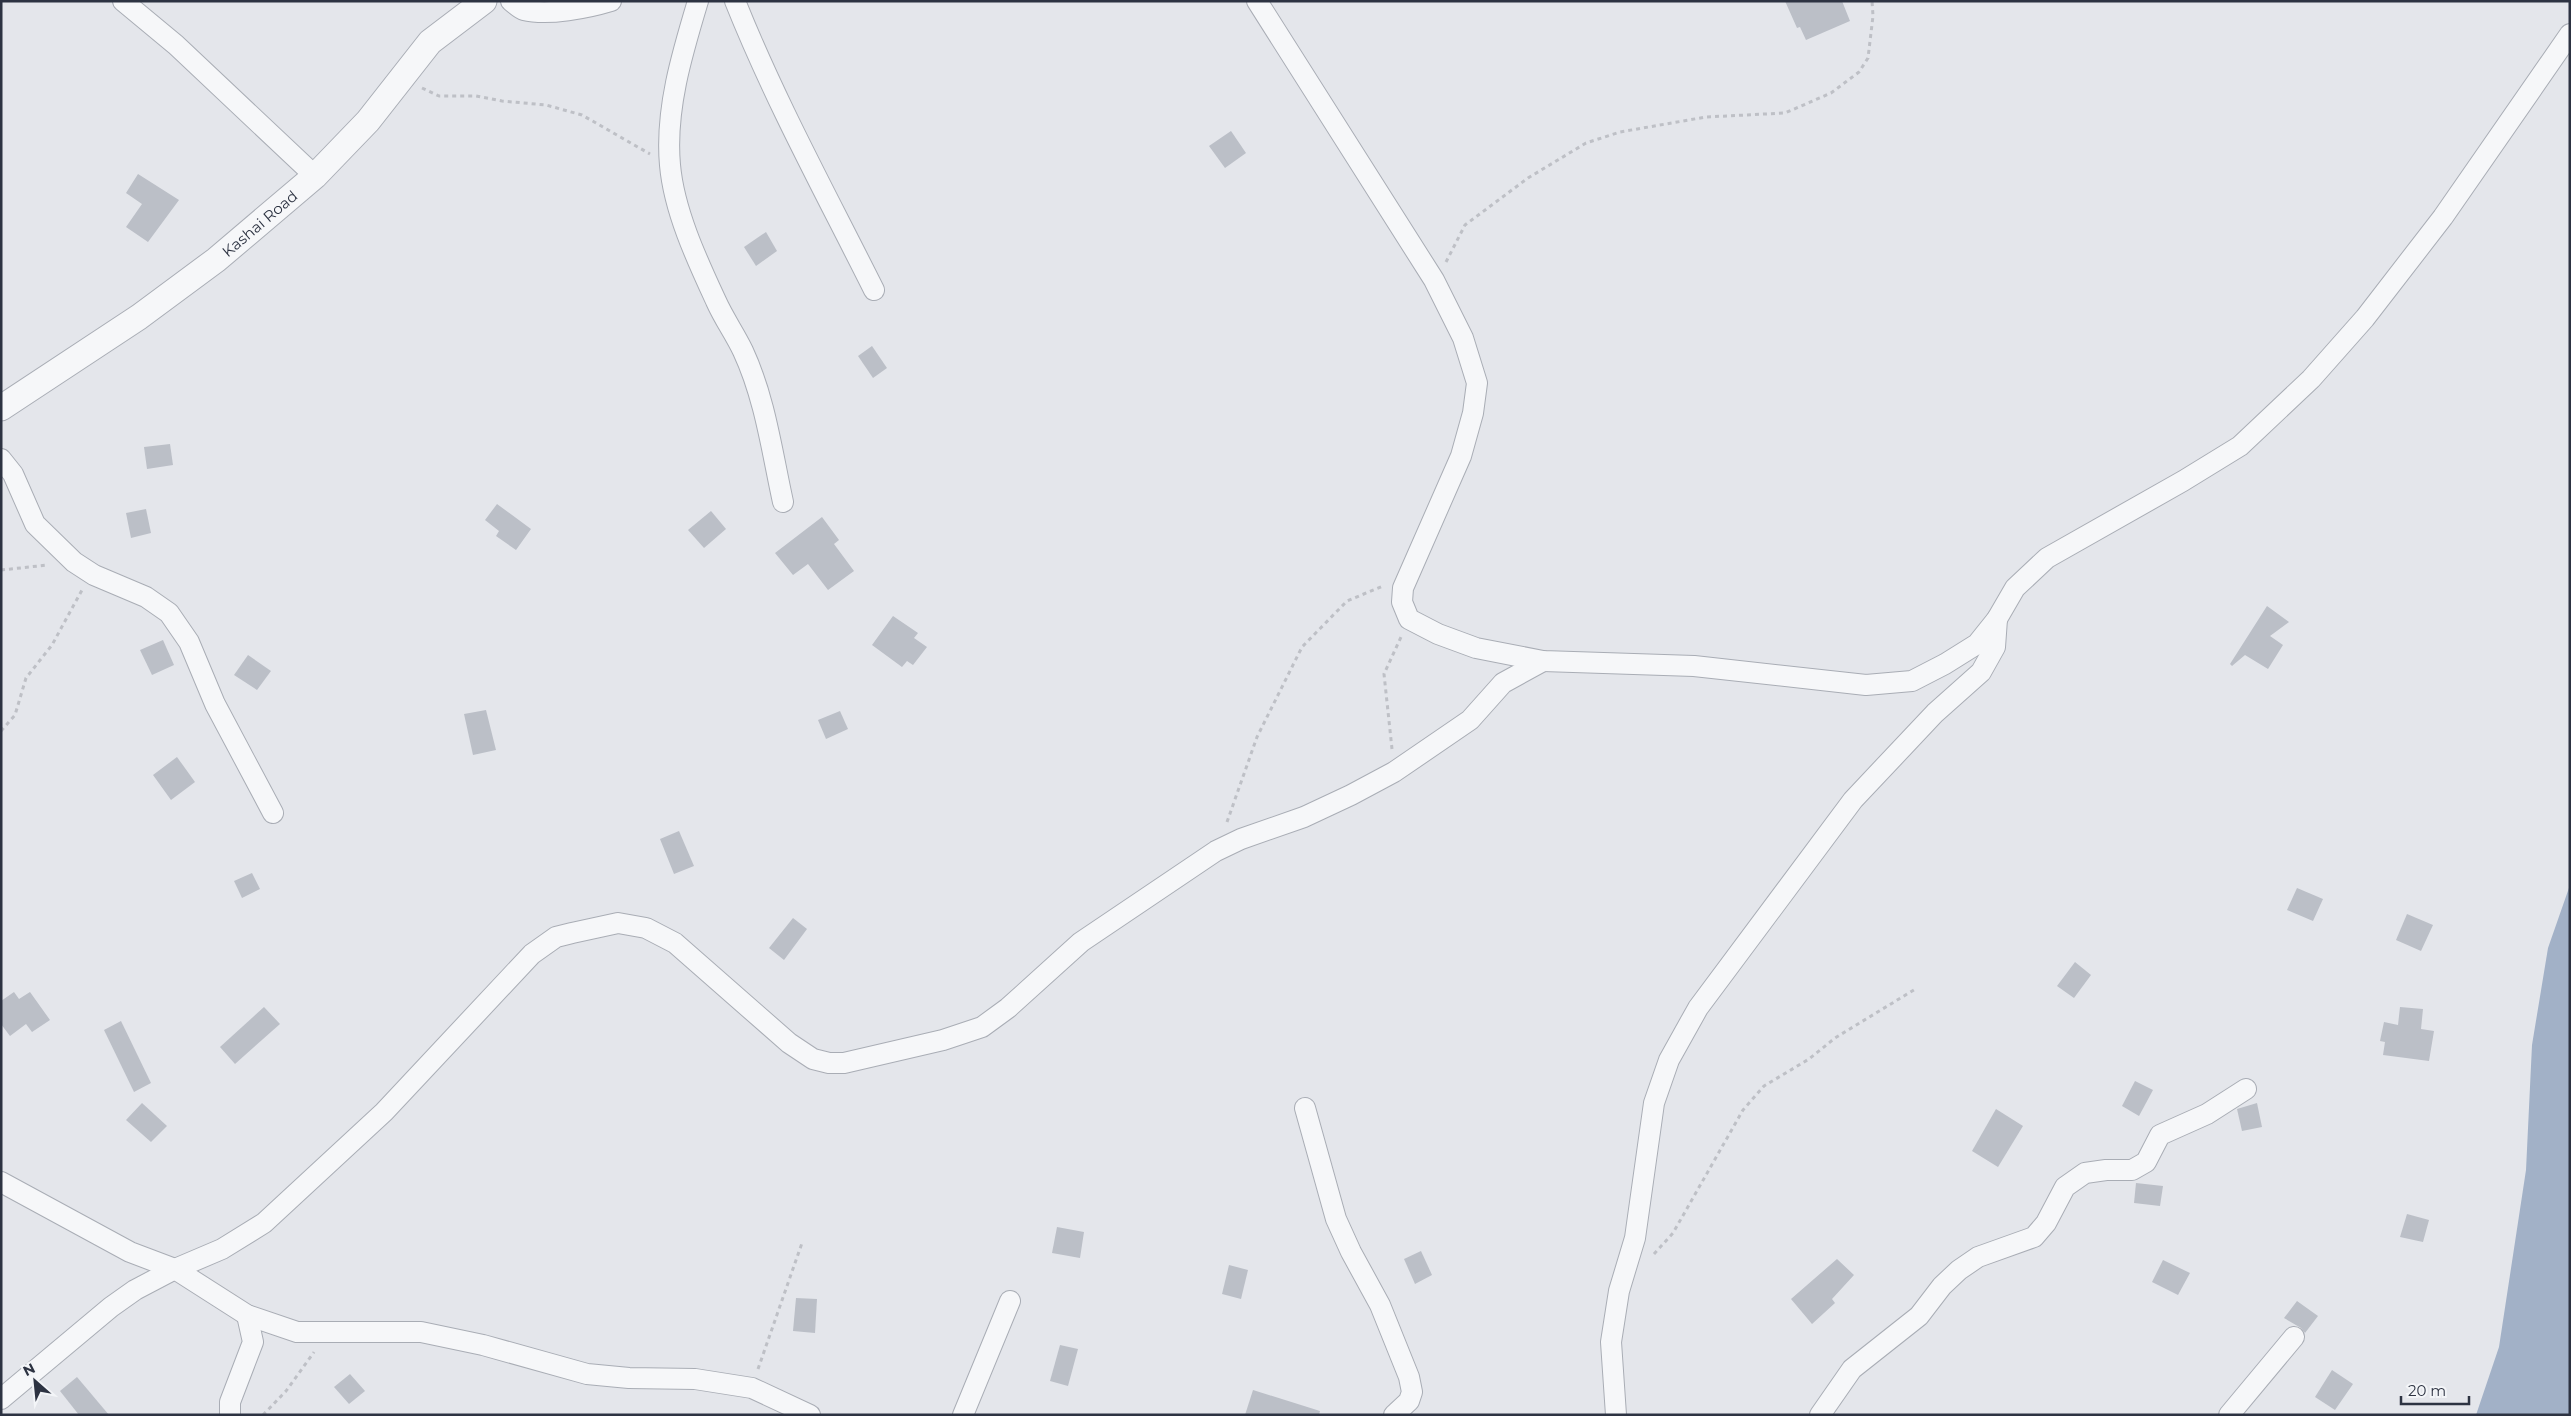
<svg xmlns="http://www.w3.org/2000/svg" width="2571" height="1416" viewBox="0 0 2571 1416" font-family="Montserrat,sans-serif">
<rect width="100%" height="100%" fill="#e4e6eb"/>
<path fill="#a2b1c7" d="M2570 885V1415H2476L2499 1347 2526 1170 2532 1045 2548 948Z"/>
<g fill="#bbbfc7">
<path d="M1785 1H1842L1850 21 1806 40 1800 27 1797 28Z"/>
<path d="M1231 131 1246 153 1225 168 1209 146Z"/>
<path d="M138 174 179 200 148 242 126 227 142 204 126 193Z"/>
<path d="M766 232 777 251 756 266 744 247Z"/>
<path d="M872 346 887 368 873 378 858 356Z"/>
<path d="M170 444 173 465 147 469 144 447Z"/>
<path d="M497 504 531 529 516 550 496 536 499 531 485 520Z"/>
<path d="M146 509 151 533 131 538 126 513Z"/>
<path d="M711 511 726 529 704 548 688 530Z"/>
<path d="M822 517 839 540 834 544 854 571 828 590 808 564 793 575 775 553Z"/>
<path d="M2267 606 2289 622 2270 636 2283 645 2268 669 2245 655 2232 666 2230 664Z"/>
<path d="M893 616 918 633 914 638 927 647 913 665 907 661 902 667 872 645Z"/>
<path d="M163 640 174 665 152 675 140 650Z"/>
<path d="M248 655 271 671 257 690 234 675Z"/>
<path d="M486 710 496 750 473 755 464 714Z"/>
<path d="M840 711 848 729 826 739 818 720Z"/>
<path d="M177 757 195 782 171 800 153 775Z"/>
<path d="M679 831 694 866 674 874 660 839Z"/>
<path d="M252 873 260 889 242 898 234 881Z"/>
<path d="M2297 888 2323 899 2313 921 2287 910Z"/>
<path d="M2407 914 2433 925 2421 951 2396 940Z"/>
<path d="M793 918 807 929 784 960 769 948Z"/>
<path d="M2075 962 2091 975 2074 998 2057 986Z"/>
<path d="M14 992 19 999 30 992 50 1020 32 1032 26 1024 10 1036 1 1024V1001Z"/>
<path d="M264 1007 280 1024 235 1064 220 1047Z"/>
<path d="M2400 1007 2423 1009 2421 1029 2434 1031 2429 1061 2383 1055 2385 1042 2380 1041 2384 1022 2398 1025Z"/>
<path d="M121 1021 151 1083 134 1092 104 1030Z"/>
<path d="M2135 1081 2153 1090 2139 1116 2122 1106Z"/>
<path d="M142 1103 167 1126 151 1142 126 1120Z"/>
<path d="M2257 1103 2262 1127 2242 1131 2237 1109Z"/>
<path d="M1996 1109 2023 1126 1998 1167 1972 1151Z"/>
<path d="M2136 1183 2163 1186 2160 1206 2134 1203Z"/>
<path d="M2407 1214 2429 1220 2423 1242 2400 1237Z"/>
<path d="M1057 1227 1084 1232 1080 1258 1052 1253Z"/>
<path d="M1421 1251 1432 1275 1415 1284 1404 1259Z"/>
<path d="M1837 1259 1854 1275 1832 1299 1835 1303 1812 1324 1791 1299Z"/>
<path d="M2163 1260 2190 1273 2178 1295 2152 1282Z"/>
<path d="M1229 1265 1248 1270 1241 1299 1222 1294Z"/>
<path d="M796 1298 817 1299 815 1333 793 1331Z"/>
<path d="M2297 1301 2318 1316 2305 1333 2301 1328 2284 1318Z"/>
<path d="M1060 1345 1078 1349 1068 1386 1050 1381Z"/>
<path d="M2332 1370 2353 1384 2335 1410 2315 1397Z"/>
<path d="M350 1374 365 1391 349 1404 334 1387Z"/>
<path d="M77 1377 109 1415H79L60 1391Z"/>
<path d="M1253 1390 1320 1411 1319 1415H1245Z"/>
</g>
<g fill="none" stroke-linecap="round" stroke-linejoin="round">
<g stroke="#a9adb5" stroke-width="22">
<g id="minor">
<path d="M123 1 176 45 315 176"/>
<path d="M511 1C515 4 520 9 524 10 548 16 588 8 611 1"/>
<path d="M698 1C682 54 665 110 670 165 674 211 697 260 716 301 724 319 735 334 743 351 765 398 772 452 783 502"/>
<path d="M735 1C775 101 826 194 874 290"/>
<path d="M1257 1 1434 280 1463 338 1477 383 1473 413 1461 456 1403 588 1402 602 1409 619 1438 634 1476 648 1543 661 1694 666 1866 685 1912 681 1945 664 1977 644 1997 619 2015 588 2047 558 2183 481 2240 446 2311 379 2365 318 2443 217 2570 34"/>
<path d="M1 459 13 474 35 524 74 562 94 575 146 597 169 613 189 642 215 704 273 813"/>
<path d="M1305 1108 1336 1219 1351 1252 1380 1305 1409 1377 1412 1392 1409 1401 1394 1415"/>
<path d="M1 1182 130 1252 175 1269 247 1315 297 1332H421L483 1345 587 1374 629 1378 695 1379 752 1388 810 1415"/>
<path d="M1 1399 111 1307 135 1290 175 1269 222 1249 264 1223 384 1112 532 954 556 937 572 933 618 923 646 928 675 943 789 1043 813 1059 829 1063H844L943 1040 982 1027 1008 1008 1081 942 1216 851 1241 839 1304 817 1351 795 1394 772 1470 720 1503 683 1543 661"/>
<path d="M230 1415V1402L253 1342 247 1315"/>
<path d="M963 1415 1010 1301"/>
<path d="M1616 1415 1611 1342 1619 1291 1635 1238 1654 1103 1669 1060 1698 1008 1853 800 1935 713 1981 672 1995 647 1997 619"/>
<path d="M1820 1415 1852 1369 1919 1316 1942 1286 1959 1270 1978 1257 2034 1237 2046 1223 2065 1187 2085 1173 2106 1170H2132L2146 1162 2160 1135 2207 1114 2246 1089"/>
<path d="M2229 1415 2294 1337"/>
</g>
</g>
<g stroke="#a9adb5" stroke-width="27">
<g id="tertiary">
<path id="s1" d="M1 408 139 317 216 260 315 176 368 121 430 42 484 1"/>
</g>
</g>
<g stroke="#bec0c6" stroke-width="3" stroke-dasharray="4 4" stroke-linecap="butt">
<path d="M422 88 439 96H476L502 101 546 105 582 115 650 154"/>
<path d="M1446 262 1465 225 1528 178 1586 143 1620 132 1706 117 1785 113 1831 93 1859 72 1868 58 1873 16 1872 1"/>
<path d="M1 570 48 565"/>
<path d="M1 731 15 715 26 678 52 645 82 590"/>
<path d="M1392 749 1384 674 1401 637"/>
<path d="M1227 822 1257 737 1302 647 1347 601 1383 586"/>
<path d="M1654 1254 1673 1233 1743 1110 1764 1086 1809 1059 1835 1038 1917 988"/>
<path d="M758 1369 802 1243"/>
<path d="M263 1415 286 1391 314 1352"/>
</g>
<use href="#minor" stroke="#f6f7f9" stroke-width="20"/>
<use href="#tertiary" stroke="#f6f7f9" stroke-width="25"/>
</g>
<g text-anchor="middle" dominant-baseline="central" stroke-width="5" stroke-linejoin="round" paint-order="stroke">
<g font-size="15" fill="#2d3342" stroke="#f3f5f8">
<text stroke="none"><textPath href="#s1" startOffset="318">Kashai Road</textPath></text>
</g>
</g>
<rect width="2571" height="1416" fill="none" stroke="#2d3342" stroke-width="5"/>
<g transform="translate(35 1381) rotate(333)" stroke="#f3f5f8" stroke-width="4" paint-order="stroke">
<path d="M0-4L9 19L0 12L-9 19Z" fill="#2d3342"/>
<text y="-8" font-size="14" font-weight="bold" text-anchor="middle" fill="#2d3342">N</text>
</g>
<path d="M2401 1396v8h68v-8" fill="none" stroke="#2d3342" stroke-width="2.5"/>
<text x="2408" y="1396" font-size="15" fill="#2d3342" stroke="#f3f5f8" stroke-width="4" paint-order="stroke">20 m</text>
</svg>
